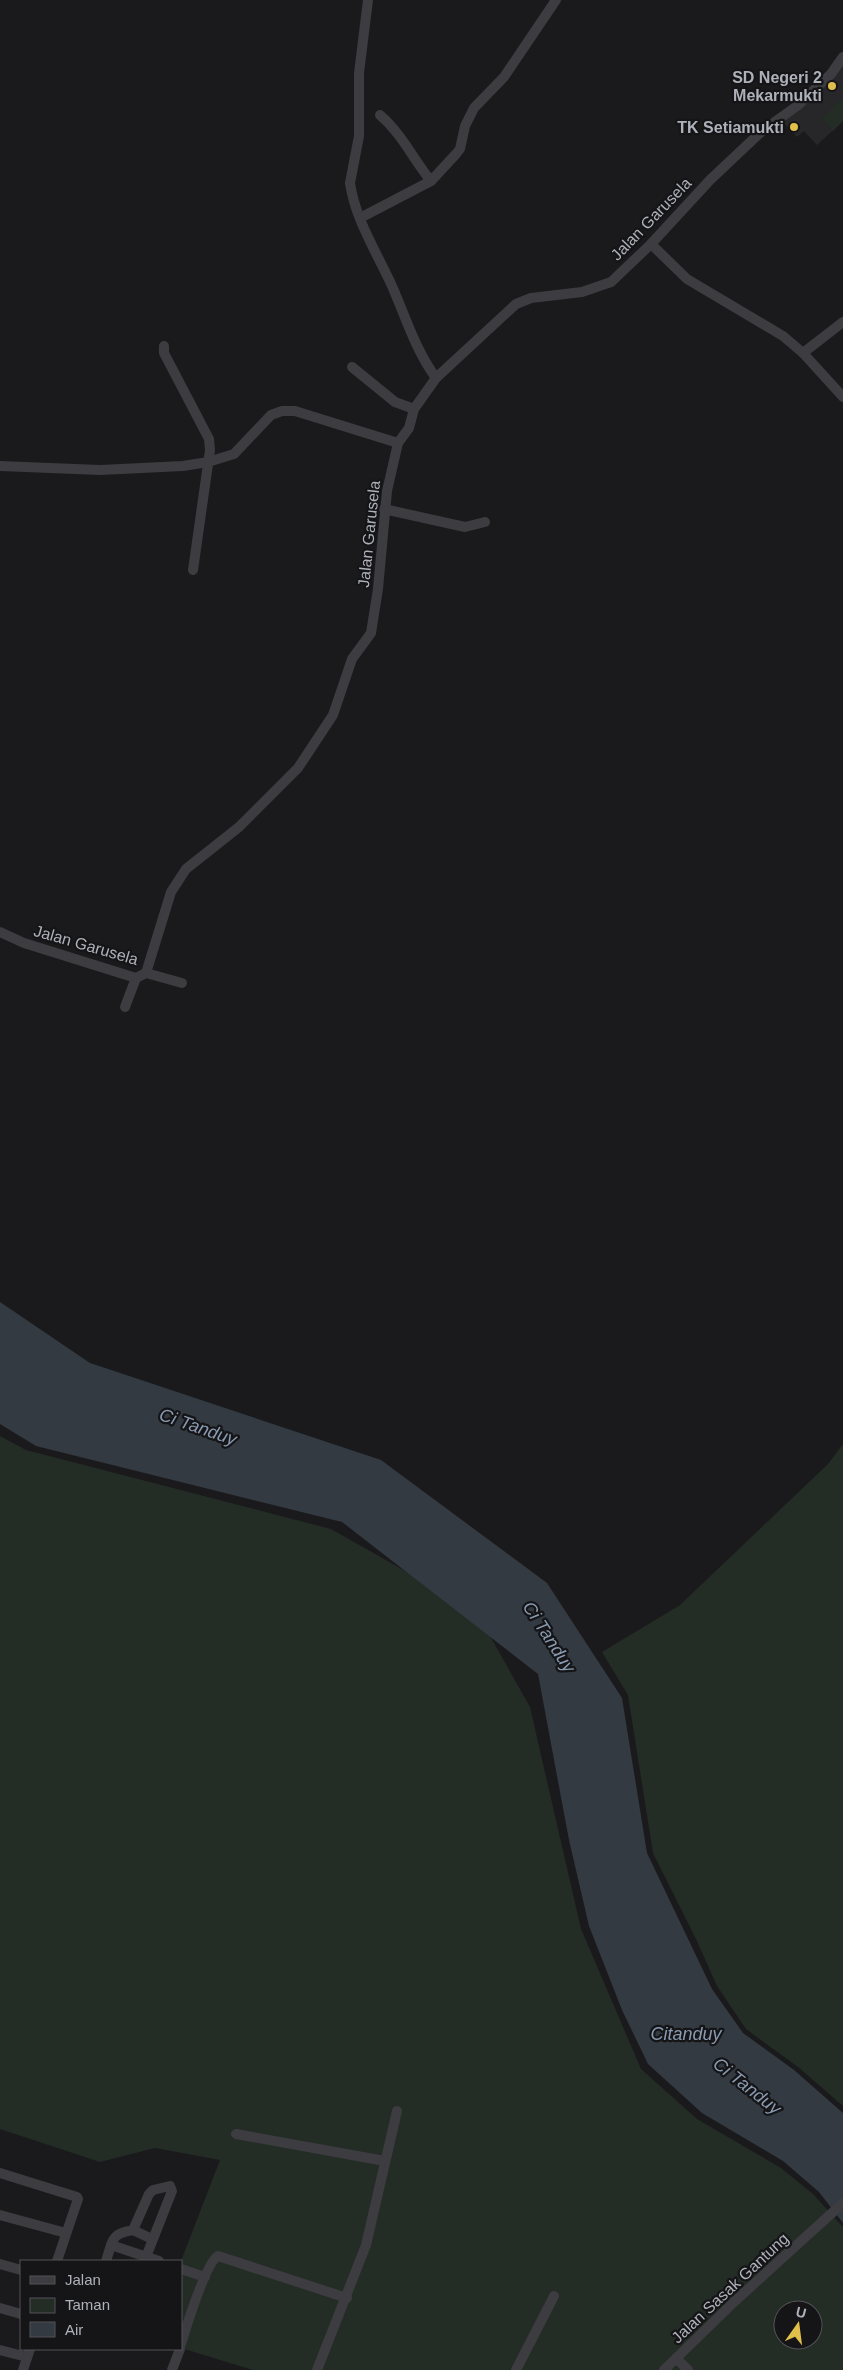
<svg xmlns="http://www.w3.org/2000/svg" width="843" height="2370" viewBox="0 0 843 2370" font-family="Helvetica,sans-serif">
<rect width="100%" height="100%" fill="#1a1a1c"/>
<path fill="#272629" d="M843 65V121L817 145 804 131 797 137 782 121Z"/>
<g fill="#242c26" fill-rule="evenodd">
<path d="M841 100 843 102V121L833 131 821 118Z"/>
<path d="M0 1436 26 1450 331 1529 476 1611 530 1707 581 1929 641 2069 697 2119 781 2168 813 2194 843 2227V2370H253L181 2348V2261L220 2160 155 2148 100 2162 0 2129ZM783 2310H813V2340H783Z"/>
<path d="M843 1444V2106L798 2067 746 2029 717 1986 696 1939 653 1853 628 1695 602 1652 680 1605 828 1464Z"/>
</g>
<path fill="#333a41" d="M0 1302 90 1363 381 1460 547 1583 622 1698 647 1853 712 1989 743 2033 794 2070 843 2113V2223L819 2192 783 2161 702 2113 648 2064 622 2010 589 1926 569 1840 538 1674 342 1522 36 1446 0 1424Z"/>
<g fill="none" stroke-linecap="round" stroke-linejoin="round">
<g stroke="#3c3c41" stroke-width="10">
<path d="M368 0 359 73V136L350 183C355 219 377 253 392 286 406 318 415 349 436 378"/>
<path d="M380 115C402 134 413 159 431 181"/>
<path d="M360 218 431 181 456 154 460 149 465 126 474 108 504 77 556 0"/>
<path d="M651 244 687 279 783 336 803 353 843 397"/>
<path d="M164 346V353L209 439 210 450 193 570"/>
<path d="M803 353 843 322"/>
<path d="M352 367 395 402 414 409"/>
<path d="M0 466 100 470 183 466 208 462 234 454 271 415 282 411H295L398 443"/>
<path d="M384 509 465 527 485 522"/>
<path d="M0 932 24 943 136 978 146 973 171 892 186 869 239 827 298 768 333 715 352 659 371 633 378 589 387 491 398 443 409 428 414 409 436 378 516 304 531 298 582 292 611 282 651 244 710 180 761 132 797 106 831 74 843 57"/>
<path d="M146 973 182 983"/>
<path d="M125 1007 136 978"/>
<path d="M236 2134 385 2161"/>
<path d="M0 2173 77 2197 78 2199 57 2261"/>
<path d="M0 2215 66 2233"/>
<path d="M133 2230 152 2239"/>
<path d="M111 2245C115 2233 121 2233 133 2230L149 2194 153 2190 170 2186 172 2191 146 2257"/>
<path d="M106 2261 111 2245 159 2261"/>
<path d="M0 2264 21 2270"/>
<path d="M181 2269 205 2277"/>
<path d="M0 2308 21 2314"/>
<path d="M181 2344C186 2328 206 2262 218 2256L347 2298"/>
<path d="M0 2350 27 2357"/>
<path d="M676 2358 688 2370"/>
<path d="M23 2370 30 2349"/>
<path d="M172 2370 180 2349"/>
<path d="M317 2370 366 2245 397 2111"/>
<path d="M516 2370 554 2296"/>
<path d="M664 2370 734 2302 843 2203"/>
</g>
</g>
<g fill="#e1bf4d" stroke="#151517" stroke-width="2">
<circle cx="832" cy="86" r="5"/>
<circle cx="794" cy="127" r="5"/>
</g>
<g text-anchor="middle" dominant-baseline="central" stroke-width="4.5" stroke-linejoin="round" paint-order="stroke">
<g font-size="16" font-weight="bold" fill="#aeb1ba" stroke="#151517" text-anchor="end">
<text x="822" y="77">SD Negeri 2<tspan x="822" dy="18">Mekarmukti</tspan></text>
<text x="784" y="127">TK Setiamukti</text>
</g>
<g font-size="16" fill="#aeb1ba" stroke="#151517">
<text transform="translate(651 219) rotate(-46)">Jalan Garusela</text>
<text transform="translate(369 534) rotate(-84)">Jalan Garusela</text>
<text transform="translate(86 945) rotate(16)">Jalan Garusela</text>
<text transform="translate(730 2288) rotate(-43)">Jalan Sasak Gantung</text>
</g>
<g font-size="18" font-style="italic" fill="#899ab1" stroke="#151517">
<text transform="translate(198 1427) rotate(19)">Ci Tanduy</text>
<text transform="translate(549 1637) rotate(57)">Ci Tanduy</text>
<text x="686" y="2034">Citanduy</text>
<text transform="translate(747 2086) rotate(38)">Ci Tanduy</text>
</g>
</g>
<rect x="20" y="2260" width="162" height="90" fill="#151517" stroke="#525358"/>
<rect x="30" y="2276" width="25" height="8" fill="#3c3c41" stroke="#525358"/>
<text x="65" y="2285" font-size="15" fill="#aeb1ba">Jalan</text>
<rect x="30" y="2298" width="25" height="15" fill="#242c26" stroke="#525358"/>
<text x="65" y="2310" font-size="15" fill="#aeb1ba">Taman</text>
<rect x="30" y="2322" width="25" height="15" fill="#333a41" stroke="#525358"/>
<text x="65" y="2335" font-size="15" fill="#aeb1ba">Air</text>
<g transform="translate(798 2325) rotate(14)"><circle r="24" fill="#151517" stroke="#525358"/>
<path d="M0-4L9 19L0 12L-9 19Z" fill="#e1bf4d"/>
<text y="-8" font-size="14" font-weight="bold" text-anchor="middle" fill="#aeb1ba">U</text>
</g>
</svg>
